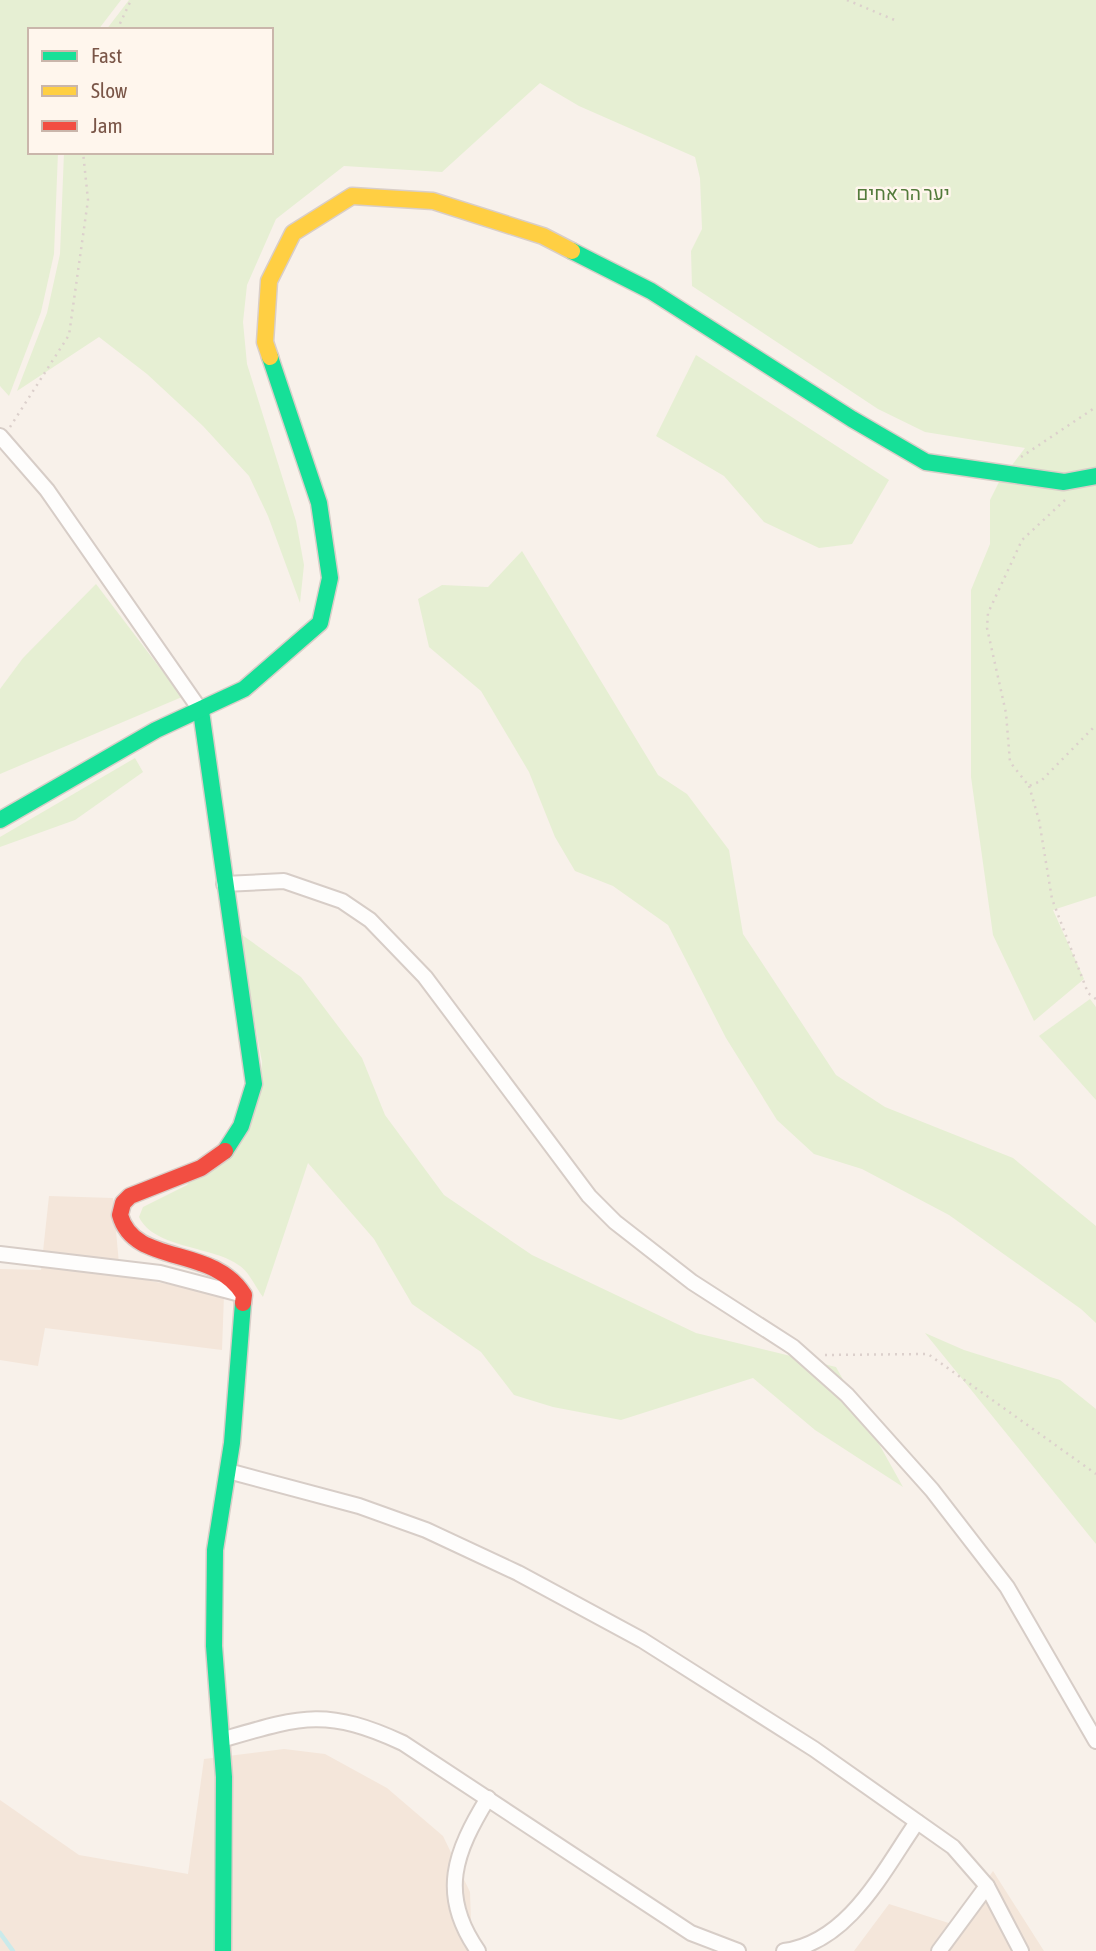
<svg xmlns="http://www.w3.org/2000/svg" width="1096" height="1951" viewBox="0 0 1096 1951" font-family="'Asap Condensed',Heebo,sans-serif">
<rect width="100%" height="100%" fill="#f8f1ea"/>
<g fill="#f4e6da">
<path d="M49 1196 113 1198 120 1275 224 1295 222 1350 45 1328 38 1366 0 1360V1269L41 1270Z"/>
<path d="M284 1749 325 1754 387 1788 443 1836 470 1892 472 1951H0V1800L79 1855 188 1874 204 1759Z"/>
<path d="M993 1871 1044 1951H854L889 1904 955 1925Z"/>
</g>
<g fill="#e6efd3">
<path d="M0 0H121L98 30H30V152H58L54 254 41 312 9 396 0 386Z"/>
<path d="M129 0H1096V896L1053 910 1084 979 1034 1021 993 935 971 777V590L990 544V500L999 482 1025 448 925 432 878 409 692 286 691 251 702 229 700 178 695 157 579 106 540 83 442 172 344 166 276 219 247 285 243 322 247 364 296 521 304 565 300 603 268 516 249 476 203 426 147 374 99 337 17 391 47 313 60 254 64 152H271V30H106Z"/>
<path d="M696 355 889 480 852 544 819 548 764 522 724 476 656 436Z"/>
<path d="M522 551 658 775 687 794 729 850 743 934 836 1075 885 1107 1013 1158 1096 1226V1323L1081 1309 949 1215 862 1169 814 1154 777 1120 726 1038 668 925 613 886 575 871 555 837 529 772 481 691 429 647 418 599 442 585 488 587Z"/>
<path d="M96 584 182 697 0 774V689L23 658Z"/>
<path d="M135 758 143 772 75 820 0 847V837Z"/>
<path d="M238 932 301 977 362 1058 385 1115 444 1195 532 1255 696 1333 836 1367 903 1487 815 1430 753 1378 621 1420 553 1407 514 1395 481 1352 412 1304 374 1239 308 1163 263 1297C256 1288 249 1272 240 1266 215 1246 154 1249 139 1217L143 1207 187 1185 259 1096 262 1062Z"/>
<path d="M1090 999 1096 1007V1100L1039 1036Z"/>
<path d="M925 1333 964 1350 1060 1380 1096 1409V1544Z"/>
</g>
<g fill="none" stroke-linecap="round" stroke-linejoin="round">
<path stroke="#caeaea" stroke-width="4.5" d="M0 1933 13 1951"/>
<g stroke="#d7cdc7" stroke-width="18">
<g id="street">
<path d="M0 436 47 490 201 711"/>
<path d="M224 884 284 881 342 901 370 920 425 977 589 1196 615 1222 692 1282 793 1347 847 1395 932 1490 1007 1587 1096 1741"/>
<path d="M0 1254 160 1273 244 1295"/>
<path d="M228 1471 359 1506 426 1530 518 1573 642 1640 814 1749 953 1847 987 1886 1021 1951"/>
<path d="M221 1740C300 1717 325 1707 403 1743L691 1933 738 1951"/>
<path d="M478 1951C438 1894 455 1852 488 1798"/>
<path d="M784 1951C849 1942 883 1871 917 1822"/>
<path d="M939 1951 987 1886"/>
</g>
</g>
<g stroke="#d9cec8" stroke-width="19">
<g id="fast">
<path d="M572 251 651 291 852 419 926 462 1064 482 1096 476"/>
<path d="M201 711 254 1084 241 1126 225 1151"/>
<path d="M0 820 156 730 244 689 320 623 330 578 319 503 270 357"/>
<path d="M223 1951 224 1777 214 1646 215 1550 232 1443 243 1303"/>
</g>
</g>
<g stroke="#d9cec8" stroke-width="19">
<path id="slow" d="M270 357 265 342 269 281 293 233 352 196 433 201 543 236 572 251"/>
</g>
<g stroke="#d9cec8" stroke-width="19">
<path id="jam" d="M225 1151 201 1168 130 1196 123 1203 120 1215C134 1267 213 1244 244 1295L243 1303"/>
</g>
<g stroke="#dcd0cc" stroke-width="2.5" stroke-dasharray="2 5" stroke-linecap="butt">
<path d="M847 0 897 21"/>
<path d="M117 30 131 0"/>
<path d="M10 427 69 335 88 200 83 152"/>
<path d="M1021 457 1096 407"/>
<path d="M1065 500 1022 540 988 613 987 628 1006 713 1010 762 1029 786 1041 781 1096 725"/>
<path d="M1029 786 1039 820 1052 899 1088 993 1096 999"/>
<path d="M825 1355 928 1354 1096 1474"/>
</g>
<use href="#street" stroke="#fefdfc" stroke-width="14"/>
<use href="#fast" stroke="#16e098" stroke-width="16"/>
<use href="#slow" stroke="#ffcf43" stroke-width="16"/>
<use href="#jam" stroke="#f24e42" stroke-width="16"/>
</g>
<g text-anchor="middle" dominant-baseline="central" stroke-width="5" stroke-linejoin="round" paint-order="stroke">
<g font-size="19" fill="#537b3b" stroke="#fff6ed">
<text x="903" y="193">יער הר אחים</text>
</g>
</g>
<rect x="28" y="28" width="245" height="126" fill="#fff6ed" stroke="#cab6ab" stroke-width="2"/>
<rect x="42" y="51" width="35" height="10" fill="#16e098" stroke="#cab6ab" stroke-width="2"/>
<text x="91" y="63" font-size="21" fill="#7a5547">Fast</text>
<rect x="42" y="86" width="35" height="10" fill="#ffcf43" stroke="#cab6ab" stroke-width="2"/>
<text x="91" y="98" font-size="21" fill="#7a5547">Slow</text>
<rect x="42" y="121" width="35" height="10" fill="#f24e42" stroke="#cab6ab" stroke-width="2"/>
<text x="91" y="133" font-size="21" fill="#7a5547">Jam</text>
</svg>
